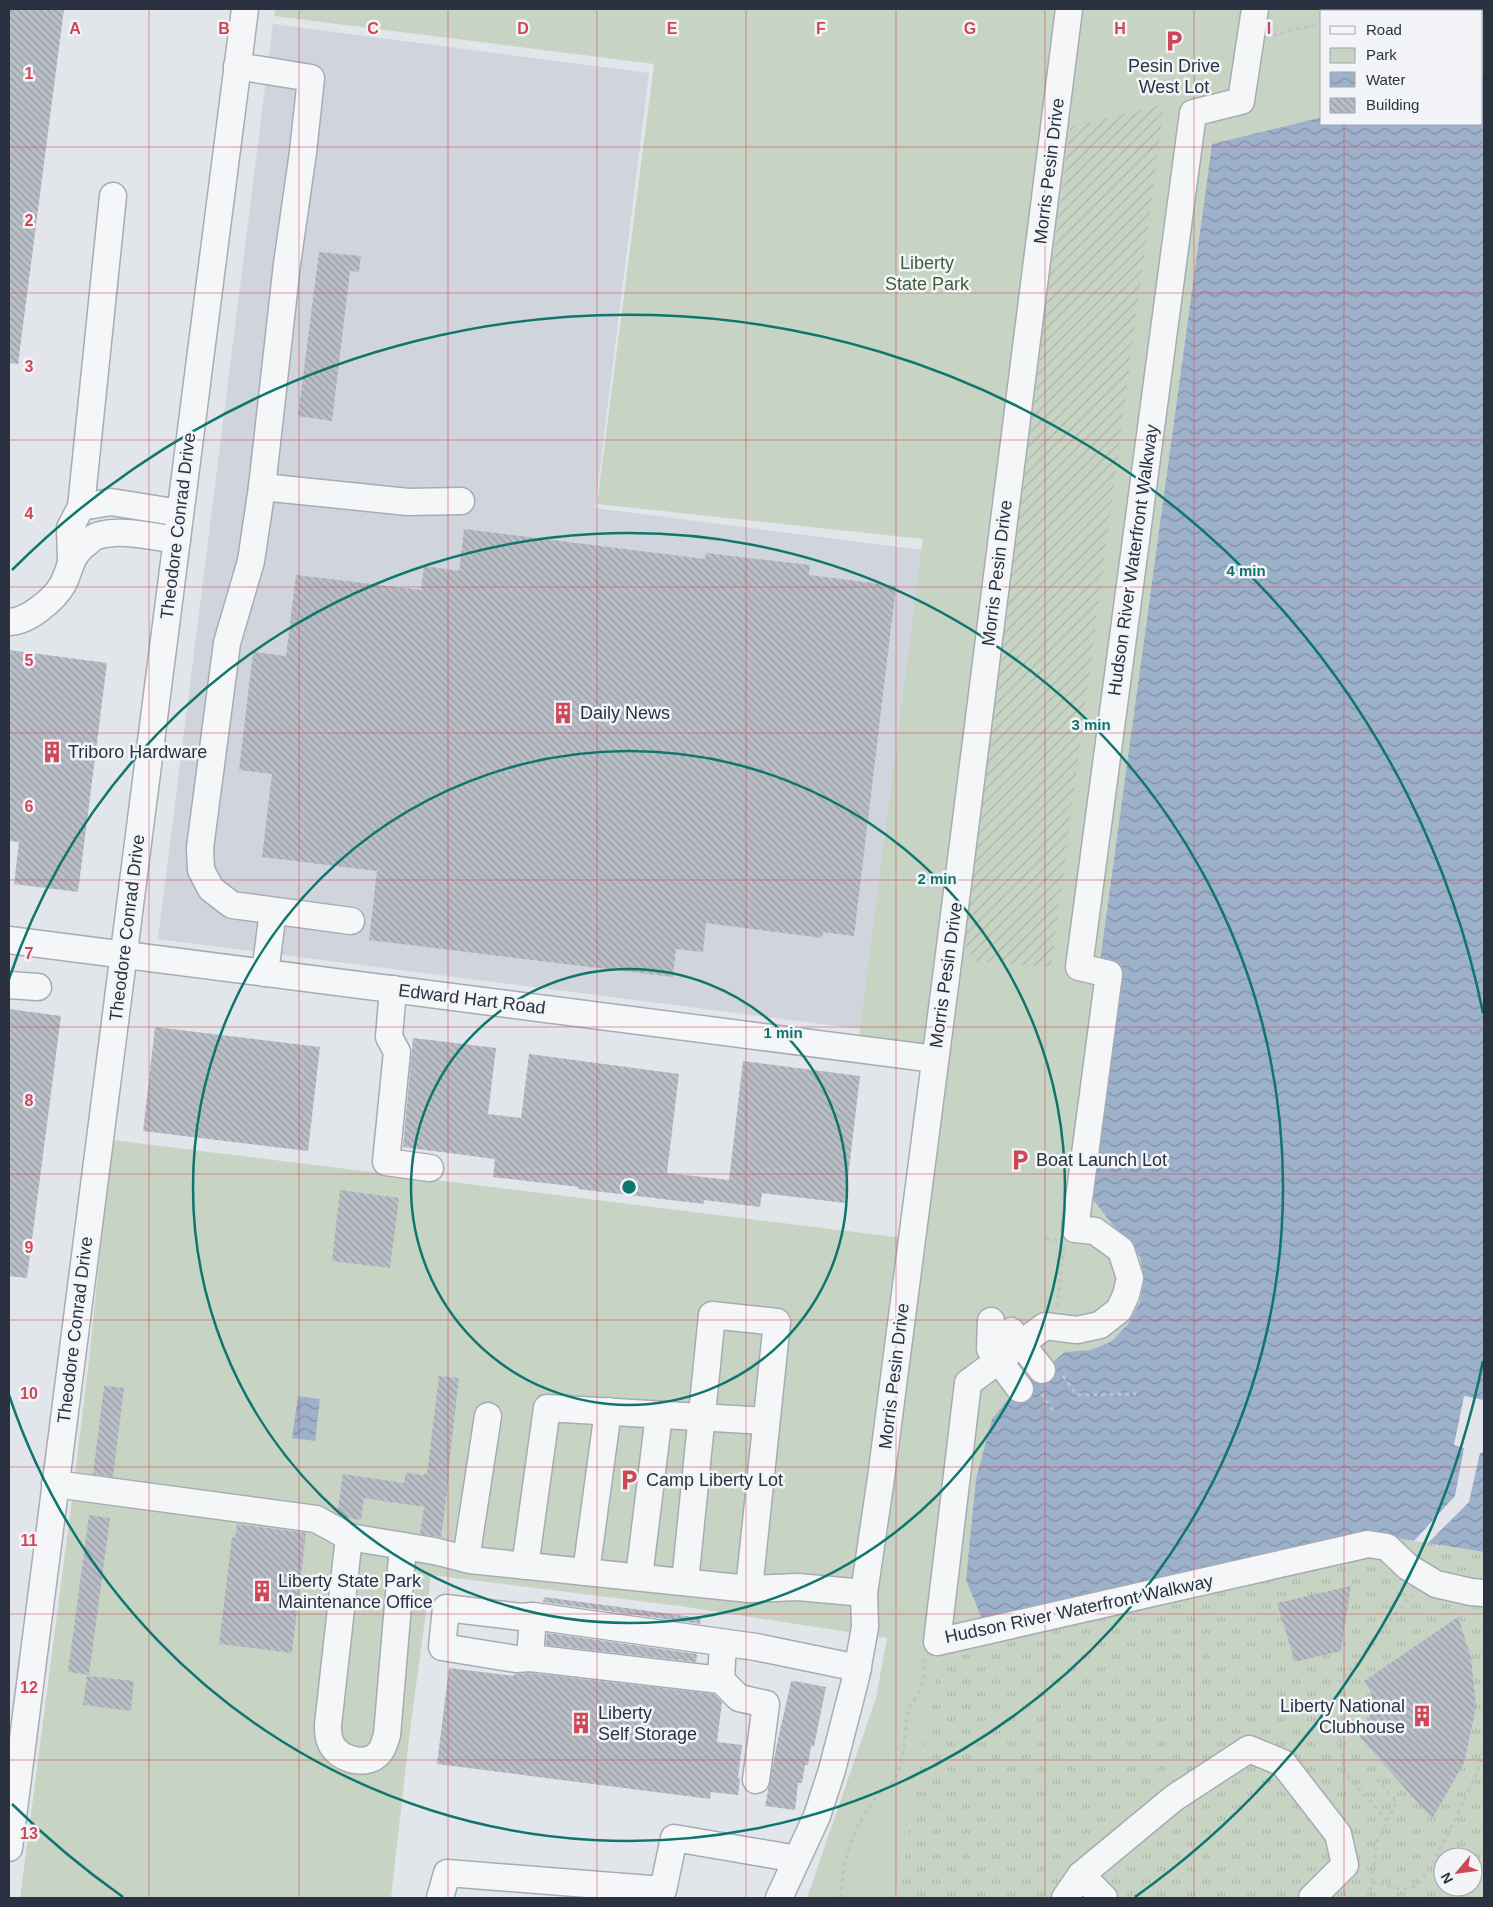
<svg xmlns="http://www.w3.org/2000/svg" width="1493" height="1907" viewBox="0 0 1493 1907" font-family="Arial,sans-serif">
<defs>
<pattern id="grass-tufts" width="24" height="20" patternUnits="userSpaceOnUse" patternTransform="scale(1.25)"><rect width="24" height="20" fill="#c7d4c3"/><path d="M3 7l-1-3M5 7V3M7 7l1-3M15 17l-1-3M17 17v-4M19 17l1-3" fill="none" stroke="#abb6a9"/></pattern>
<pattern id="garden-furrows" width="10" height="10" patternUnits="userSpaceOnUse" patternTransform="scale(1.25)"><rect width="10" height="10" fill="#c7d4c3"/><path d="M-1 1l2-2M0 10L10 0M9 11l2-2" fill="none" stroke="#abb6a9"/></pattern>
<pattern id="water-waves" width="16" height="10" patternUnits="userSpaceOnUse" patternTransform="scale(1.25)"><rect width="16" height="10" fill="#9db1ca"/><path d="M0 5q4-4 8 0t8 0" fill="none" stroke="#8091a6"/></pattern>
<pattern id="building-back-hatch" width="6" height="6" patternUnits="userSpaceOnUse" patternTransform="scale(1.25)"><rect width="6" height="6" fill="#b9bec7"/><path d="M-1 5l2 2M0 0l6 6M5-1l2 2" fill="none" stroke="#979ba3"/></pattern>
</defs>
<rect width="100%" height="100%" fill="#e2e5ea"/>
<path fill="#d0d4dc" d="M273 24 649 73 595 508 922 550 861 1029 158 939Z"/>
<path fill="url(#grass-tufts)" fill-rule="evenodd" d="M1370 1534 1484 1552V1898H896L945 1628ZM1443 1857H1473V1887H1443Z"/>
<path fill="#c7d4c3" d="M275 9H1484V77L1482 78V11H1322V117L1212 144 1100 961 1120 966 1091 1197 1125 1241 1140 1257 1145 1277 1140 1302 1128 1324 1112 1341 1091 1350 1065 1353 1011 1396 983 1621 945 1628 896 1898H807L876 1698 887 1638 680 1606 431 1575 409 1738 391 1898H20L70 1515 89 1360 112 1140 919 1240 942 1055 859 1037 923 539 597 504 654 64 274 16Z"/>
<path fill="url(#garden-furrows)" d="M1164 104 1051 967 974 961 963 943 1070 127Z"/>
<g fill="url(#water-waves)">
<path d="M1484 77V1552L1370 1534 983 1621 966 1580 976 1479 992 1419 1011 1396 1065 1352 1091 1350 1112 1341 1128 1324 1140 1302 1144 1277 1140 1257 1125 1241 1091 1197 1120 966 1100 961 1212 144 1322 117V124H1482V78Z"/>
<path d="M298 1396 320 1399 315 1441 292 1438Z"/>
</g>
<path fill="#e2e5ea" d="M1464 1396 1484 1400V1452L1480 1453 1469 1502 1428 1543 1414 1541 1455 1496 1464 1448 1454 1445Z"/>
<g fill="url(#building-back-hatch)">
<path d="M9 9H64L18 364 9 363Z"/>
<path d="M319 252 361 256 359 272 350 271 332 421 298 416Z"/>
<path d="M464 529 705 559 706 553 810 565 809 575 896 586 854 936 823 932 822 938 706 923 703 952 676 949 673 977 369 940 377 871 262 857 272 774 239 770 253 652 286 656 296 575 421 590 424 566 459 571Z"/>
<path d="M9 650 107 663 78 892 14 884 19 842 9 841Z"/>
<path d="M9 1009 61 1016 27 1278 9 1276Z"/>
<path d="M155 1027 320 1047 308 1151 143 1131Z"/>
<path d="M413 1038 496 1048 488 1114 521 1118 529 1054 679 1074 667 1173 729 1180 743 1061 860 1076 845 1203 762 1193 760 1207 704 1200V1204L578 1189 579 1187 493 1177 495 1159 403 1147Z"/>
<path d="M340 1190 399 1198 390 1268 332 1261Z"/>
<path d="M439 1376 459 1378 449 1466V1478L441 1537 420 1534 424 1507 364 1498 361 1520 344 1517 337 1514 343 1474 404 1483 406 1473 424 1475V1474H427Z"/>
<path d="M104 1386 124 1388 113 1477 93 1474Z"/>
<path d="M89 1515 110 1518 89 1675 68 1672Z"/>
<path d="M237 1524 306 1533 292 1653 219 1644 232 1537 235 1538Z"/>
<path d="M1351 1586 1341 1651 1295 1662 1277 1603Z"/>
<path d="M544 1597 701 1618 700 1624 543 1602Z"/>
<path d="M1458 1617 1471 1657 1476 1707 1464 1763 1432 1819 1358 1735 1368 1721 1372 1710V1694L1364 1681Z"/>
<path d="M547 1633 697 1654 696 1662 546 1645Z"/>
<path d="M449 1668 514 1676V1674L530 1673 714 1694 722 1702 717 1742 742 1745 738 1778H740L738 1795 711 1792 710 1799 437 1764Z"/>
<path d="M87 1676 134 1681 131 1711 83 1705Z"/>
<path d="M794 1681 826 1687 814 1746H811L808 1765H805L802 1783H798L795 1810 765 1806 778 1739 791 1682Z"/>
</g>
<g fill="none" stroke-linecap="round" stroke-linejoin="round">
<g stroke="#a7acb4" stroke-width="29">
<g id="minor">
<path d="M1255 9 1241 101 1193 113 1079 967 1109 974 1075 1229 1095 1231 1121 1250 1130 1278 1126 1295 1119 1310 1100 1325 1077 1330 1045 1326 968 1383 937 1642 1368 1544 1387 1547 1408 1567 1436 1584 1471 1592 1484 1593"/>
<path d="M237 66 311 78 303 152 287 264 262 487 251 561 227 643 200 848 201 870 211 889 232 905 351 921"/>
<path d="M262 487 408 502 461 501"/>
<path d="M81 507 113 196"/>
<path d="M71 559 70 528 81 507 111 502 180 513"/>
<path d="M9 622C27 622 54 600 63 584 72 566 69 556 88 542 90 540 94 537 97 536 120 528 153 537 177 540"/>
<path d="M9 940 935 1059"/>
<path d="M265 973 273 911"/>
<path d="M9 985 38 987"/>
<path d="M393 989 389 1037 397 1052 386 1162 430 1168"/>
<path d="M991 1321 990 1349 1020 1389"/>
<path d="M1011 1331 1042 1370"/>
<path d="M55 1484 316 1519 349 1537 434 1551 470 1560 749 1589 798 1587 864 1593"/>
<path d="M349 1537 328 1725C328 1730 328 1736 330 1741 336 1759 366 1768 379 1753 383 1749 385 1741 387 1735L403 1546"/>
<path d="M466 1559 488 1416"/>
<path d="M525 1566 547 1408 766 1421"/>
<path d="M586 1572 608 1411"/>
<path d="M639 1577 659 1415"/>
<path d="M685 1582 712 1315 777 1322 749 1589"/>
<path d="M723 1643 721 1680 530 1658 533 1616 756 1647 858 1668"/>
<path d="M530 1658 516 1659 442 1647 446 1608 521 1617 533 1616"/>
<path d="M721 1680 739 1698 766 1704 756 1780"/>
<path d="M9 1848 245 9"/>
<path d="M1081 1875 1104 1898"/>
<path d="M440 1898 447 1873 663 1890 674 1838 797 1859"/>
<path d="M779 1898 817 1816 832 1770 856 1677 865 1627 864 1593 881 1478 947 970 1069 9"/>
<path d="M1065 1898 1081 1875 1174 1798 1249 1749 1283 1763 1338 1834 1345 1865 1312 1898"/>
</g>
</g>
<g stroke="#c0c3c9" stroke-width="3" stroke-dasharray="4 4" stroke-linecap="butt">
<path d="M1374 11 1385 9"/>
<path d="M1273 35 1322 23"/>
<path d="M1046 1239 1057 1240"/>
<path d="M1057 1307 1064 1246"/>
<path d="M1063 1376 1077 1395 1136 1394"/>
<path d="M1041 1394 1054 1412"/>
<path d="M1339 1683 1412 1594"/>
<path d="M1336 1722 1343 1758 1344 1772 1386 1819 1385 1822"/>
<path d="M1372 1882C1385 1884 1404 1894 1416 1885 1431 1873 1466 1797 1475 1777 1479 1768 1481 1757 1484 1747"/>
<path d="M841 1898C842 1863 852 1830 873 1801 879 1793 889 1788 894 1779 906 1759 904 1734 908 1712 909 1705 913 1701 917 1696 924 1685 924 1671 925 1658"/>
<path d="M1368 1898 1372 1882 1377 1841 1397 1802 1374 1776"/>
</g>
<use href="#minor" stroke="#f5f6f8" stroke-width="26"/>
</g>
<path fill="none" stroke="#cf4757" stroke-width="1" stroke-opacity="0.55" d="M149 9V1898M299 9V1898M448 9V1898M597 9V1898M746 9V1898M896 9V1898M1045 9V1898M1194 9V1898M1344 9V11M1344 124V1898M9 147H1484M9 293H1484M9 440H1484M9 587H1484M9 733H1484M9 880H1484M9 1027H1484M9 1174H1484M9 1320H1484M9 1467H1484M9 1614H1484M9 1760H1484"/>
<g fill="none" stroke="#0f766e" stroke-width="2.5">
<circle cx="629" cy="1187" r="218"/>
<circle cx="629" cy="1187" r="436"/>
<path d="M9 979A654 654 0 1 1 9 1395"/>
<path d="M1483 1361A872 872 0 0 1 1135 1897M123 1897A872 872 0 0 1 12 1804M12 570A872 872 0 0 1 1483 1013"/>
</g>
<defs>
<g id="parking-bare" transform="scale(1.725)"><path d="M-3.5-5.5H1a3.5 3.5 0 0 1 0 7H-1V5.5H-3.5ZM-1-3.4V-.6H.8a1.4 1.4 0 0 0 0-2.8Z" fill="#cf4757" stroke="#f2f4f8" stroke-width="2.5" paint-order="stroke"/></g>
<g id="building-bare" transform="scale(1.725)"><path d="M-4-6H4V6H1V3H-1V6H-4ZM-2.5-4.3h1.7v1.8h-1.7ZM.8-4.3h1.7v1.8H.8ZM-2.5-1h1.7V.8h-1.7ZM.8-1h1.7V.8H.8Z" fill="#cf4757" stroke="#f2f4f8" stroke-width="2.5" paint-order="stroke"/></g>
</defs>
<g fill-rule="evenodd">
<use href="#parking-bare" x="1174" y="41"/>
<use href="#building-bare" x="563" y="713"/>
<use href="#building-bare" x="52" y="752"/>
<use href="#parking-bare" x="1020" y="1160"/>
<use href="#parking-bare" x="629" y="1480"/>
<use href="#building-bare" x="262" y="1591"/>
<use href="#building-bare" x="1422" y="1716"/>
<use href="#building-bare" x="581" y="1723"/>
</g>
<g text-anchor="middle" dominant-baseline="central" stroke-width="5" stroke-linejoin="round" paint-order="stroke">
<g font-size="18" fill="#2a3242" stroke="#f2f4f8" text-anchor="start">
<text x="1174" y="66" text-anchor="middle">Pesin Drive<tspan x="1174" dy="21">West Lot</tspan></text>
<text x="580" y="713">Daily News</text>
<text x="68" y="752">Triboro Hardware</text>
<text x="1036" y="1160">Boat Launch Lot</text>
<text x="646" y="1480">Camp Liberty Lot</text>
<text x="278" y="1581">Liberty State Park<tspan x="278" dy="21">Maintenance Office</tspan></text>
<text x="1405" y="1706" text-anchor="end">Liberty National<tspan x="1405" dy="21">Clubhouse</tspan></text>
<text x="598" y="1713">Liberty<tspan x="598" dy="21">Self Storage</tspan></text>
</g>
<g font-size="18" fill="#2a3242" stroke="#f2f4f8">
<text transform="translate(1049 171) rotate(-83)">Morris Pesin Drive</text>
<text transform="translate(178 526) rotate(-83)">Theodore Conrad Drive</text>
<text transform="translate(1133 560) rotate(-82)">Hudson River Waterfront Walkway</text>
<text transform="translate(997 573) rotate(-83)">Morris Pesin Drive</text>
<text transform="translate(127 928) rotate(-83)">Theodore Conrad Drive</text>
<text transform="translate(946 975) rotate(-82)">Morris Pesin Drive</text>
<text transform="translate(472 999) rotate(7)">Edward Hart Road</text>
<text transform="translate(75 1330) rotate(-83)">Theodore Conrad Drive</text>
<text transform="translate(894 1376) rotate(-83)">Morris Pesin Drive</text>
<text transform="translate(1079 1609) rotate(-12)">Hudson River Waterfront Walkway</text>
</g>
<g font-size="18" fill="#3d5e37" stroke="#f2f4f8">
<text x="927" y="263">Liberty<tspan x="927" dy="21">State Park</tspan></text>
</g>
</g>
<g font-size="16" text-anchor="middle" font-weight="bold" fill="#cf4757" stroke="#f2f4f8" stroke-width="5" stroke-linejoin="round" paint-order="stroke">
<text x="75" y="34">A</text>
<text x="224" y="34">B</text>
<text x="373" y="34">C</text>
<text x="523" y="34">D</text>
<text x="672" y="34">E</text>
<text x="821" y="34">F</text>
<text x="970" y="34">G</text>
<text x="1120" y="34">H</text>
<text x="1269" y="34">I</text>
<text x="29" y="79">1</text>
<text x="29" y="226">2</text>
<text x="29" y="372">3</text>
<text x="29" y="519">4</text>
<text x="29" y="666">5</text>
<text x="29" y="812">6</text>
<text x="29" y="959">7</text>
<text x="29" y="1106">8</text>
<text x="29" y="1253">9</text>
<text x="29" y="1399">10</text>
<text x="29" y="1546">11</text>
<text x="29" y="1693">12</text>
<text x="29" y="1839">13</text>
</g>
<circle cx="629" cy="1187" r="8" fill="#0f766e" stroke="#f2f4f8" stroke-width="2.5"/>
<g font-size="15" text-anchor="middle" font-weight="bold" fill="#0f766e" stroke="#f2f4f8" stroke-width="5" stroke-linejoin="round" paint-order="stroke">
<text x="1246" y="576">4 min</text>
<text x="1091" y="730">3 min</text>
<text x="937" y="884">2 min</text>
<text x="783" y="1038">1 min</text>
</g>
<rect width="1493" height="1907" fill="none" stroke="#2a3242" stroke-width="20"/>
<rect x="1320" y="10" width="162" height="115" fill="#f2f4f8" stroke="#a2a6af"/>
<rect x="1330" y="26" width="25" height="8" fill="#f5f6f8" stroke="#a2a6af"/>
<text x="1366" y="35" font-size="15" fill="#2a3242">Road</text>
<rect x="1330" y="48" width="25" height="15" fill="#c7d4c3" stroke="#a2a6af"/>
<text x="1366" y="60" font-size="15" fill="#2a3242">Park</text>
<rect x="1330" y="72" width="25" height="15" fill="url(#water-waves)" stroke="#a2a6af"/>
<text x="1366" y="85" font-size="15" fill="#2a3242">Water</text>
<rect x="1330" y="98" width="25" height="15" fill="url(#building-back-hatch)" stroke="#a2a6af"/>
<text x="1366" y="110" font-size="15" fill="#2a3242">Building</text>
<g transform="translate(1458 1872) rotate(241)"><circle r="24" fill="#f2f4f8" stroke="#a2a6af"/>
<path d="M0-4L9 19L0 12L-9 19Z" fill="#cf4757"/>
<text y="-8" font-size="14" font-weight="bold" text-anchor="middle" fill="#2a3242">N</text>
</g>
</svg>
